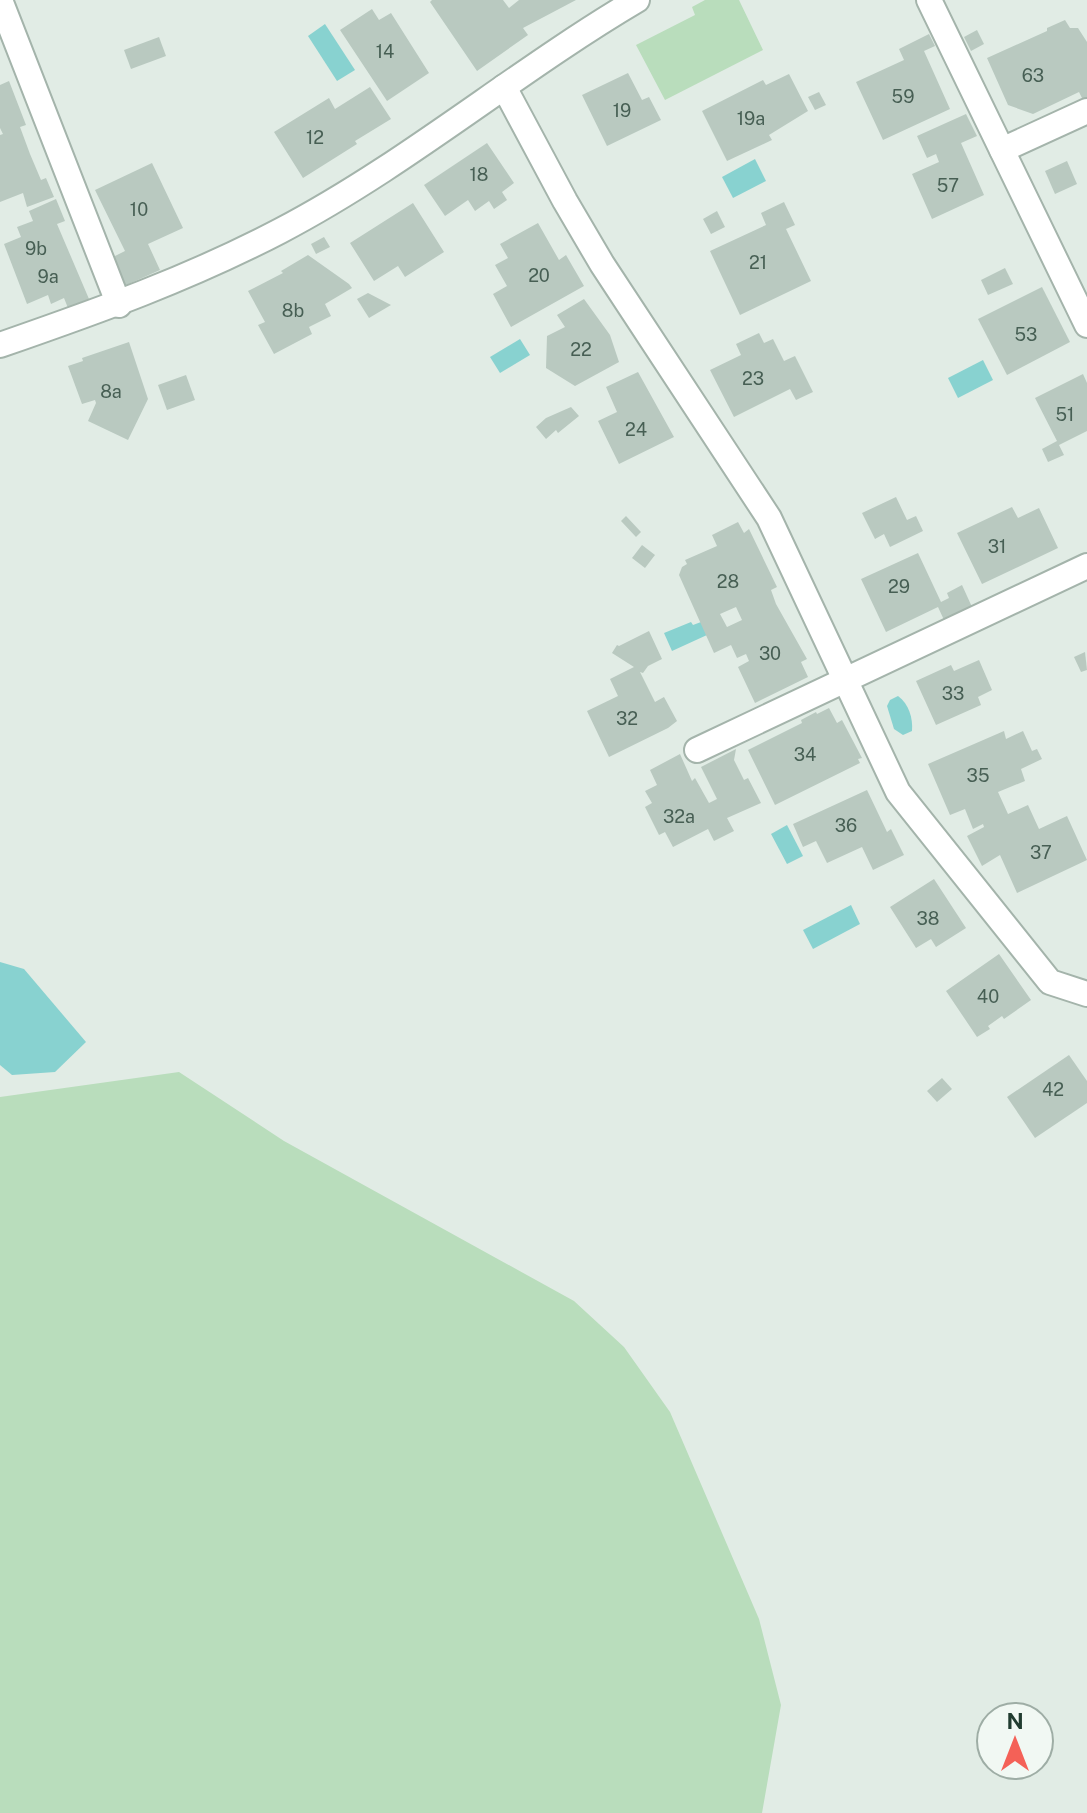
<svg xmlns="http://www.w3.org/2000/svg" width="1087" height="1813" viewBox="0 0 1087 1813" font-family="'Public Sans',sans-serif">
<rect width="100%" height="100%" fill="#e1ece5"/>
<g fill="#b9ddbc">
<path d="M705 0H739L763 50 665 100 636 45 695 15 692 7Z"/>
<path d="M179 1072 284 1141 574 1301 624 1347 670 1412 759 1619 781 1705 762 1813H0V1097Z"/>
</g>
<g fill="#88d2d0">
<path d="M325 24 355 70 337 81 308 36Z"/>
<path d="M755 159 766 181 733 198 722 177Z"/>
<path d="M520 339 530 355 500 373 490 357Z"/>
<path d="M983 360 993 380 958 398 948 378Z"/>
<path d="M691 622 693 625 701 622 707 635 672 651 664 633Z"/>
<path d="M898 696C909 704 913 718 912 731L903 735 894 729 887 706 890 700Z"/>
<path d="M787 825 803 856 787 864 771 834Z"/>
<path d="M851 905 860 924 813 949 803 930Z"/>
<path d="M0 962 24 969 86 1042 55 1072 12 1075 0 1065Z"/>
</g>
<g fill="#b9c9c0" fill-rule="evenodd">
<path d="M432 0H503L509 8 519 0H576L523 28 528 35 477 71 430 2Z"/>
<path d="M372 9 379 20 391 13 429 73 387 101 340 30Z"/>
<path d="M1065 20 1070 28H1078L1087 42V100L1084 102 1079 92 1033 114 1008 105 987 58 1047 31V28Z"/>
<path d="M977 30 984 44 971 51 964 37Z"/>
<path d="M929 34 935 46 924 51 950 109 883 140 856 82 904 60 899 49Z"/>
<path d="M159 37 166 56 131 69 124 50Z"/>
<path d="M628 73 642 100 649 97 661 120 607 146 582 95Z"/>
<path d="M789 74 808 111 769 135 772 140 727 161 702 111 763 80 766 85Z"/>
<path d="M9 81 26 125 20 127 30 154 41 180 46 178 54 197 27 207 23 193 0 202V135L3 134 0 128V85Z"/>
<path d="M370 87 391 119 355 141 357 144 303 178 274 132 329 98 335 109Z"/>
<path d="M819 92 826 105 815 110 808 97Z"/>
<path d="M966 114 977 136 961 143 984 195 932 219 912 174 939 162 936 154 927 158 917 136Z"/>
<path d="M487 143 514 183 502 192 507 200 494 209 489 201 475 211 468 200 445 216 424 185Z"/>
<path d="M1067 161 1077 184 1055 194 1045 171Z"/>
<path d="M152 163 183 228 148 244 160 270 124 286 111 258 125 251 95 190Z"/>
<path d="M56 199 65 221 57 224 89 299 68 308 64 298 51 304 48 295 27 304 4 244 21 237 17 227 33 221 29 211Z"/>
<path d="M784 202 795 225 786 229 811 281 740 315 710 251 766 225 761 213Z"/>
<path d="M413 203 444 252 405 277 398 266 374 281 350 243Z"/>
<path d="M717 211 725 227 711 234 703 219Z"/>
<path d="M538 223 559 260 566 255 584 286 511 327 493 294 507 286 495 265 508 258 500 244Z"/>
<path d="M324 237 330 247 316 254 311 244Z"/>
<path d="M308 255 349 284 352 288 325 304 331 316 309 327 312 334 274 354 258 325 265 322 248 291 283 273 281 271Z"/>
<path d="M1005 268 1013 284 988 295 981 280Z"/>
<path d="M1042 287 1070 342 1007 375 978 319Z"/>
<path d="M368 293 391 305 369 318 357 299Z"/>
<path d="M584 299 610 335 619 362 575 386 546 368 547 336 565 327 557 315Z"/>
<path d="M759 333 764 343 773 339 784 361 795 356 813 392 796 400 790 389 734 417 710 370 741 355 736 344Z"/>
<path d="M129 342 148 399 128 440 88 421 96 403 95 400 82 404 68 366 83 361 82 358Z"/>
<path d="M638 372 674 437 619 464 598 421 617 412 606 387Z"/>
<path d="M1083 374 1087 383V431L1059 445 1064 455 1048 462 1042 449 1057 441 1035 398Z"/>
<path d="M186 375 195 400 167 410 158 385Z"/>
<path d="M571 407 579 416 558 433 556 430 546 439 536 427 546 418Z"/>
<path d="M896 497 907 520 916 516 923 531 890 547 884 534 875 539 862 513Z"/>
<path d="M1012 507 1018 518 1039 508 1058 548 982 584 957 533Z"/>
<path d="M626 516 641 532 636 537 621 521Z"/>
<path d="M738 522 744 533 749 529 777 587 771 590 776 604 807 659 801 662 808 677 755 703 738 667 749 661 746 654 737 658 731 645 714 653 679 575 682 567 687 564 685 560 717 546 712 535ZM736 607 742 620 727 627 720 614Z"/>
<path d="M642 545 655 555 645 568 632 558Z"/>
<path d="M918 553 941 602 949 598 947 593 962 585 972 607 944 620 938 607 886 632 861 579Z"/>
<path d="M649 631 662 659 648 666 643 673 640 672 655 702 664 697 677 721 668 728 609 757 587 711 618 696 610 679 634 667 612 653 617 645 619 646Z"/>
<path d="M1085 652 1087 670 1081 672 1074 657Z"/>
<path d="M979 660 992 690 978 697 981 705 936 725 916 681 951 665 954 671Z"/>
<path d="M829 708 837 723 842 720 862 758 858 759 860 763 775 805 748 750 802 723 801 720 816 712 817 714Z"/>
<path d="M1004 731 1006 739 1023 731 1032 751 1037 749 1042 759 1021 769 1025 781 998 792 1008 814 1028 805 1039 829 1067 816 1087 860 1017 893 1000 855 982 866 967 836 984 827 983 824 973 829 965 809 950 815 928 764Z"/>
<path d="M736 749 734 760 744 780 748 778 761 803 727 818 734 831 714 841 708 829 673 847 665 832 659 835 645 807 652 803 645 791 657 785 650 770 680 754 692 781 695 778 709 803 717 799 701 767Z"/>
<path d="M867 790 887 832 891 829 904 855 873 870 862 847 827 863 816 841 803 847 793 824Z"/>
<path d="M934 879 966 928 936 947 931 939 916 948 890 907Z"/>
<path d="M999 954 1031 1000 1004 1019 1002 1016 988 1026 990 1029 977 1037 946 991Z"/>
<path d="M1069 1055 1087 1081V1103L1035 1138 1007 1097Z"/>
<path d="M942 1078 952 1089 937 1102 927 1091Z"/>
</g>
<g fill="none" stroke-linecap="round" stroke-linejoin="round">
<g stroke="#a4b4ab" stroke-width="28">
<g id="minor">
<path d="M929 0 1087 325"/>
<path d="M2 5 119 305"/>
<path d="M504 87 565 201 602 264 769 518 898 792 1050 982 1087 994"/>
<path d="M1002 150 1087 111"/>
<path d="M0 345C98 311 188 279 280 231 406 165 515 72 637 0"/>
<path d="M697 750 1087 566"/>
</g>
</g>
<use href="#minor" stroke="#fff" stroke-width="24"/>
</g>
<g text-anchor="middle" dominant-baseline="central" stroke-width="6" stroke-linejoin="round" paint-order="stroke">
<g font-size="18" fill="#475f54">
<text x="385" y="51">14</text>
<text x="1033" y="75">63</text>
<text x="903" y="96">59</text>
<text x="622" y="110">19</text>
<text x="751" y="118">19a</text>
<text x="315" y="137">12</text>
<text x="479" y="174">18</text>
<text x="948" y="185">57</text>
<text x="139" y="209">10</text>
<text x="36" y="248">9b</text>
<text x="758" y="262">21</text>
<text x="539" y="275">20</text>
<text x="48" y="276">9a</text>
<text x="293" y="310">8b</text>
<text x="1026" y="334">53</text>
<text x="581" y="349">22</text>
<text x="753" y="378">23</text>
<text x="111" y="391">8a</text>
<text x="1065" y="414">51</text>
<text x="636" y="429">24</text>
<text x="997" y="546">31</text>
<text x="728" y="581">28</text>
<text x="899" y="586">29</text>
<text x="770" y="653">30</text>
<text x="953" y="693">33</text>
<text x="627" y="718">32</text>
<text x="805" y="754">34</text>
<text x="978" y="775">35</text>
<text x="679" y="816">32a</text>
<text x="846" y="825">36</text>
<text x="1041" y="852">37</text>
<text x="928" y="918">38</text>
<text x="988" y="996">40</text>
<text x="1053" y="1089">42</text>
</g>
</g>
<g transform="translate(1015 1741)"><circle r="38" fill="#f1f8f3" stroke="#9eada5" stroke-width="2"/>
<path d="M0-6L14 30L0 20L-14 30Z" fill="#f46157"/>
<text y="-12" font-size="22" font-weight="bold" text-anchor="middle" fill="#213c30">N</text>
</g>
</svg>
